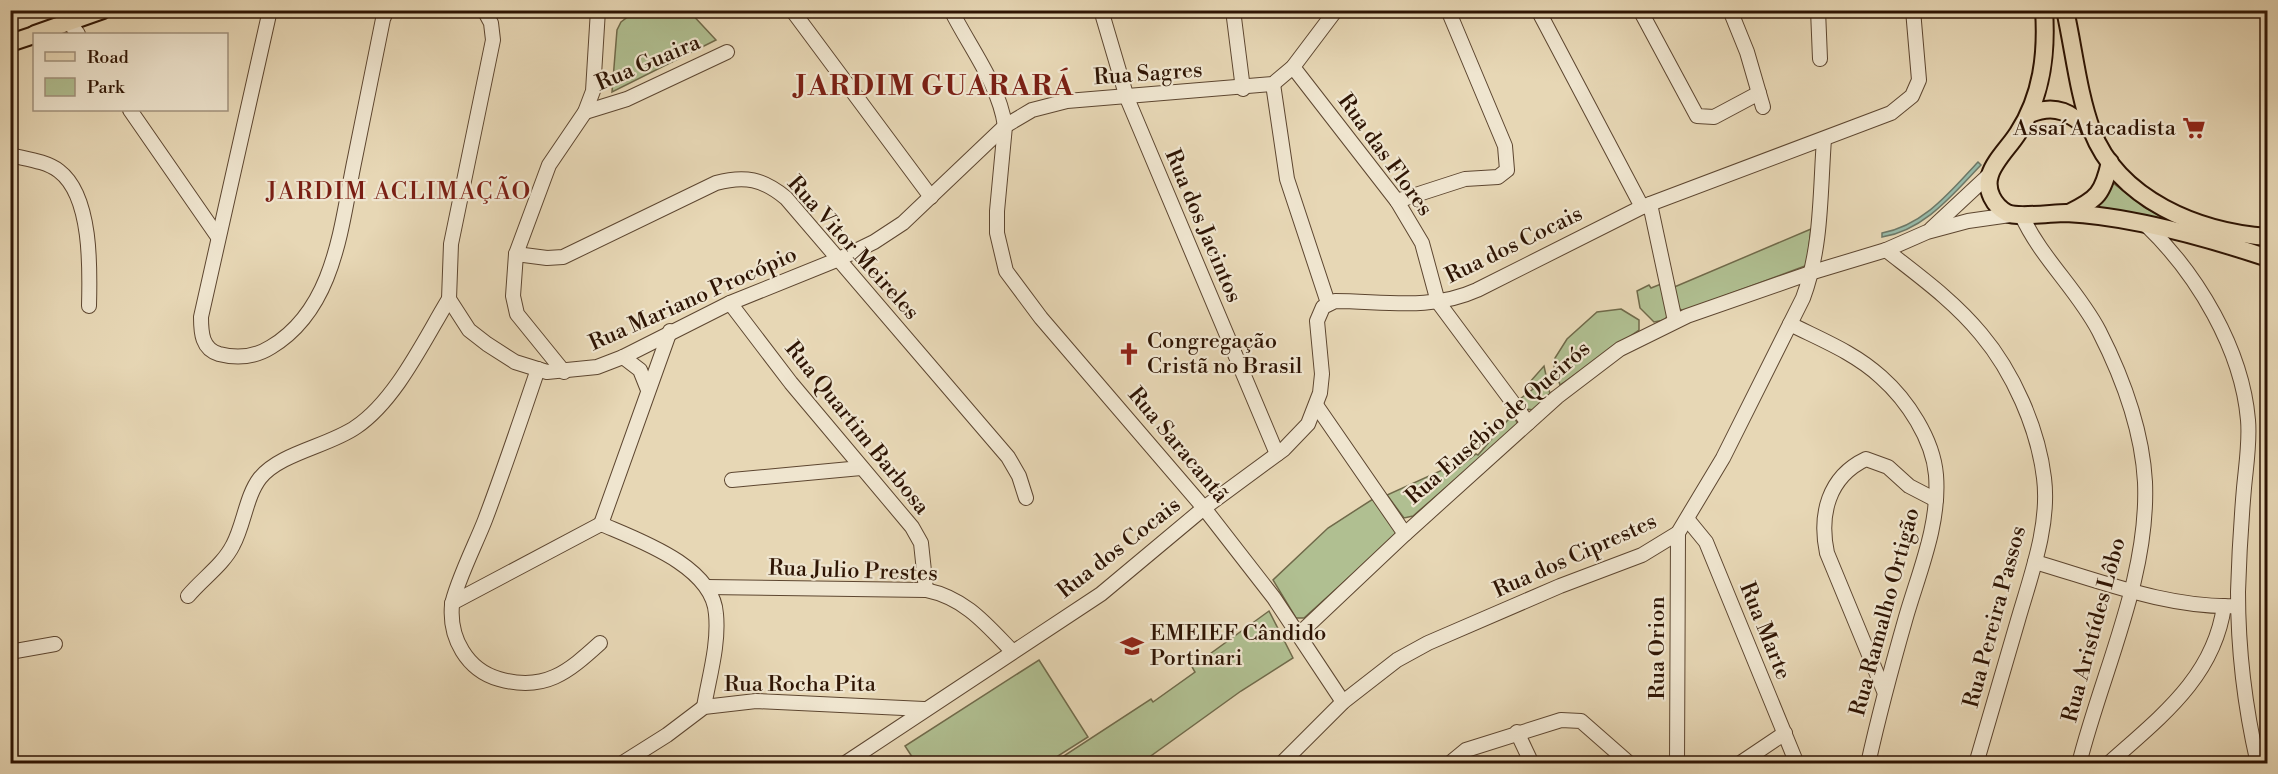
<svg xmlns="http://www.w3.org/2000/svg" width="2278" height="774" viewBox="0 0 2278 774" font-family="'Libre Bodoni',serif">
<rect width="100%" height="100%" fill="#e7d7b5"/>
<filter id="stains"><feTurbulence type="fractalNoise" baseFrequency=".00333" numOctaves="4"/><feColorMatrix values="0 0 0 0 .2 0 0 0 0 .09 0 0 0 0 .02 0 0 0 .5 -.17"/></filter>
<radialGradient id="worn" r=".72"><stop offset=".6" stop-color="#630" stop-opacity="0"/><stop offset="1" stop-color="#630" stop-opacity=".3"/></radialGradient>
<g fill="#b0bf91" stroke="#706a4a" stroke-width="1.5">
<path d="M637 10 689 11 716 40 612 92 617 30 621 22Z"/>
<path d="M2113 183 2144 207 2173 222 2267 244V252L2096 208Z"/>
<path d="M1811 229 1807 263 1805 266 1683 311 1678 308 1672 288Z"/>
<path d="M1661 284 1668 314 1665 320 1654 322 1640 308 1637 291 1649 285 1651 288Z"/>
<path d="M1621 309 1639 320V330L1560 385 1554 366 1555 358 1567 339 1597 312Z"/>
<path d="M1544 366 1550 394 1534 410 1526 409 1520 399 1533 389 1529 383Z"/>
<path d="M1513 414 1518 425 1413 516 1404 518 1387 495 1451 466 1457 469 1476 454 1478 455Z"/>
<path d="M1373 499 1398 533 1304 618H1296L1273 580 1328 528Z"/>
<path d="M1269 611 1293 658 1241 691 1141 763H1053L1151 699 1153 702 1195 672 1192 667Z"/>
<path d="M1039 660 1088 737 1047 763H916L905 746Z"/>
</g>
<path fill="#97baa9" stroke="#6d7867" stroke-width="1.5" d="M1978 162 1981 165C1953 194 1925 230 1882 237V233C1924 225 1950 192 1978 162Z"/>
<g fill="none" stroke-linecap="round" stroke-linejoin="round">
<path stroke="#6d7867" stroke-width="4" d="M2093 764 2099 759"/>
<g stroke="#5d4630" stroke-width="16">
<g id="minor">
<path d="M270 10 201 317C201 333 202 349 219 354 238 359 255 357 271 347 336 308 341 224 355 158 364 112 374 65 383 19L387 10"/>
<path d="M484 10 491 23 493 40 451 244 449 299 469 330 487 344 515 362 547 372 597 367 623 357 730 303 839 259 874 242 903 223 1005 126 1032 110 1067 101 1273 84 1293 67 1336 10"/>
<path d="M792 10 931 197"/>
<path d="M951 10C970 48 999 84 1005 126L997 211V233L1006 271 1041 318 1204 508 1274 598 1343 702"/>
<path d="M1101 10 1127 98 1277 454"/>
<path d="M1233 10 1243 89"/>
<path d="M1538 10 1642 207"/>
<path d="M1640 10 1697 116 1714 117 1759 93"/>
<path d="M1730 10 1747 52 1763 107"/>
<path d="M1818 10 1820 59"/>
<path d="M69 22 78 34"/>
<path d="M1293 67 1397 201 1422 243 1438 302 1528 423"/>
<path d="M1273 84 1287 179 1328 303"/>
<path d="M130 110 218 237"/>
<path d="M585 112 627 99 727 52"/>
<path d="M10 155C26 159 46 161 59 171 92 196 90 269 89 306"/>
<path d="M1397 201 1465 179 1498 177 1507 170 1505 146 1448 10"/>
<path d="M1650 204 1675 321"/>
<path d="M2021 214C2040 257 2077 289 2099 331 2123 378 2142 428 2145 482 2149 578 2102 672 2079 764"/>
<path d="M2147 226C2197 274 2242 349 2248 420 2250 442 2246 466 2244 488 2241 523 2239 557 2238 592 2238 649 2245 708 2258 764"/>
<path d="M1931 229 1990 174"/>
<path d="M1886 250C1919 276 1954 301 1981 334 2013 372 2038 428 2044 478 2050 525 2031 575 2018 620 2004 668 1990 716 1976 764"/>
<path d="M516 254 547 258 563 257 716 183C745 175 763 179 786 198L1008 457 1019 476 1026 498"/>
<path d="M730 303 791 383 912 527 921 543 926 590"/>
<path d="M1790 324C1822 340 1855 353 1881 377 1907 400 1933 439 1936 475 1940 524 1919 572 1906 617 1892 666 1879 714 1868 764"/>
<path d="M623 357 640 370 648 390"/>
<path d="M538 369C521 419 504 470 485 520 477 541 455 585 452 605 449 638 467 670 499 679 545 692 568 672 600 643"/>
<path d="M564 372 517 314 513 296 516 254 549 165 585 112 593 91 598 10"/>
<path d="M1316 405 1405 534"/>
<path d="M732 480 861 468"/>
<path d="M1688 520 1706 542 1797 764"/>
<path d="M601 524 670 331"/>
<path d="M2035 562C2100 581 2170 609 2238 606"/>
<path d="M707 587 926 590C965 598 986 624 1012 651"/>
<path d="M188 596C202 579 223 565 233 545 244 525 246 496 260 478 280 453 329 446 356 427 396 400 424 340 449 299"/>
<path d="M452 603 601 524C638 540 713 566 716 614 719 645 709 677 704 707"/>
<path d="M1298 635 1405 534 1557 397 1620 349 1687 316 1813 272 1886 250 1927 232 1968 221 2010 215"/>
<path d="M10 652 55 644"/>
<path d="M1884 691 1827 553C1819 515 1828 477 1866 459L1888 467 1909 486 1936 500"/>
<path d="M1517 732 1532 764"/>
<path d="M621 764 667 735 704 707 756 701 924 709"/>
<path d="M844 764 1101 594 1204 508 1284 449 1308 424 1320 393 1322 374 1317 321 1323 307 1335 301C1383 301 1431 311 1477 290L1642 207 1891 113 1912 96 1919 80 1913 10"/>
<path d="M1281 764 1343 702 1397 660 1428 643 1560 586 1642 555 1678 533 1723 458 1803 298C1822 247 1820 193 1824 139"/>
<path d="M1449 764 1466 750 1561 720 1581 721 1630 764"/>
<path d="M1677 764 1678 533"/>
<path d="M1739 764 1785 733"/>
<path d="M2108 764C2159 718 2214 678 2224 606"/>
</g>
</g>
<g stroke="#2f1504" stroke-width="20">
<g id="major">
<path d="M2044 10C2047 54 2042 96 2018 133 2010 146 1994 161 1990 175 1985 190 1994 206 2007 213 2017 218 2053 213 2066 213 2129 216 2208 238 2268 258"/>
<path d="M2065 10C2074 50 2078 93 2092 131 2119 200 2198 232 2268 237"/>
<path d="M35 34 103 10"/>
<path d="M10 43 34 35"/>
<path d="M2030 114C2058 102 2072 115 2093 132"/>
<path d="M2069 213C2098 199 2103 193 2110 162"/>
</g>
</g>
<use href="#minor" stroke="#efe5cf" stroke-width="14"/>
<use href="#major" stroke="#e7d7b5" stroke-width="16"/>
</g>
<defs>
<g id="supermarket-bare" transform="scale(1.8)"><path d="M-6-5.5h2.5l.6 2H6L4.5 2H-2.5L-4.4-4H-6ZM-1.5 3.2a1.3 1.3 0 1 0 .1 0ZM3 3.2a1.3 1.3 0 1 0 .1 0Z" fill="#8f2418" stroke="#efe5cf" stroke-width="2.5" paint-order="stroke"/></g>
<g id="church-bare" transform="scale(1.8)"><path d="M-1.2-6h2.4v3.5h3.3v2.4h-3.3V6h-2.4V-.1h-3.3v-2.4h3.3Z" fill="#8f2418" stroke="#efe5cf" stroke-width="2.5" paint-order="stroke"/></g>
<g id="school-bare" transform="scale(1.8)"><path d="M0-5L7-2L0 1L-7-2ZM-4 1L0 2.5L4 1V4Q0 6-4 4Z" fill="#8f2418" stroke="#efe5cf" stroke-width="2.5" paint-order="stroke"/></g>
</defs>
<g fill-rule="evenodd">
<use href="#supermarket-bare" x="2194" y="128"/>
<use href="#church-bare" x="1129" y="354"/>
<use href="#school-bare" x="1132" y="646"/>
</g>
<g text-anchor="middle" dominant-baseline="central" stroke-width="4.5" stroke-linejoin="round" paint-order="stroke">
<g font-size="22" fill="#2f1504" stroke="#efe5cf">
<text transform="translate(648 63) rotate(-23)">Rua Guaira</text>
<text transform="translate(1148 74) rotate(-4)">Rua Sagres</text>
<text transform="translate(1385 155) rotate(54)">Rua das Flores</text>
<text transform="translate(1203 226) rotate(67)">Rua dos Jacintos</text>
<text transform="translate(1514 245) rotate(-26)">Rua dos Cocais</text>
<text transform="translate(853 248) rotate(48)">Rua Vitor Meireles</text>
<text transform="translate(693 299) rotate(-24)">Rua Mariano Procópio</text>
<text transform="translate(1498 423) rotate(-41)">Rua Eusébio de Queirós</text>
<text transform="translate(857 428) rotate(51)">Rua Quartim Barbosa</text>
<text transform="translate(1178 445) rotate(50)">Rua Saracantã</text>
<text transform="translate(1119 548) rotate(-38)">Rua dos Cocais</text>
<text transform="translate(1575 556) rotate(-24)">Rua dos Ciprestes</text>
<text transform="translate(853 571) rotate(2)">Rua Julio Prestes</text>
<text transform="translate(1885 612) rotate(-75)">Rua Ramalho Ortigão</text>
<text transform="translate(1995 617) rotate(-75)">Rua Pereira Passos</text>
<text transform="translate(2094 630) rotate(-75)">Rua Aristídes Lôbo</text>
<text transform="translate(1765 631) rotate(68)">Rua Marte</text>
<text transform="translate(1657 648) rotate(-90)">Rua Orion</text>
<text x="800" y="684">Rua Rocha Pita</text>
</g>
<g font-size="22" fill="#2f1504" stroke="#efe5cf" text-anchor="start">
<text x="2176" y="128" text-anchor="end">Assaí Atacadista</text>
<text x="1147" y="341">Congregação<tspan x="1147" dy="25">Cristã no Brasil</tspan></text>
<text x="1150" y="633">EMEIEF Cândido<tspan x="1150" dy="25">Portinari</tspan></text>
</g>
<g font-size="24" letter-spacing="1.5" fill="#7a1f14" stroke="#efe5cf">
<text x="399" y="192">JARDIM ACLIMAÇÃO</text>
</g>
<g font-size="28" font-weight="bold" letter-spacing="1.5" fill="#7a1f14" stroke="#efe5cf">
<text x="935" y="86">JARDIM GUARARÁ</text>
</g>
</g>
<rect width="2278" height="774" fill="none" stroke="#e7d7b5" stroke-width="36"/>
<rect x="12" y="12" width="2254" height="750" fill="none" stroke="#2f1504" stroke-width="3"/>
<rect x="18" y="18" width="2242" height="738" fill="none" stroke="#2f1504" stroke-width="1.5"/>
<rect x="33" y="33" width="195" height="78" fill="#efe5cf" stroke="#a2927e" stroke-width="1.5"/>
<rect x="45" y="52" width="30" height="9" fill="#e7d7b5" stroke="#a2927e" stroke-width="1.5"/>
<text x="87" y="63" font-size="18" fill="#2f1504">Road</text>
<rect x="45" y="78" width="30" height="18" fill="#b0bf91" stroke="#a2927e" stroke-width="1.5"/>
<text x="87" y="93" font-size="18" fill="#2f1504">Park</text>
<rect width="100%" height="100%" filter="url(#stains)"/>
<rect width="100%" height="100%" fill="url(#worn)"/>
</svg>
